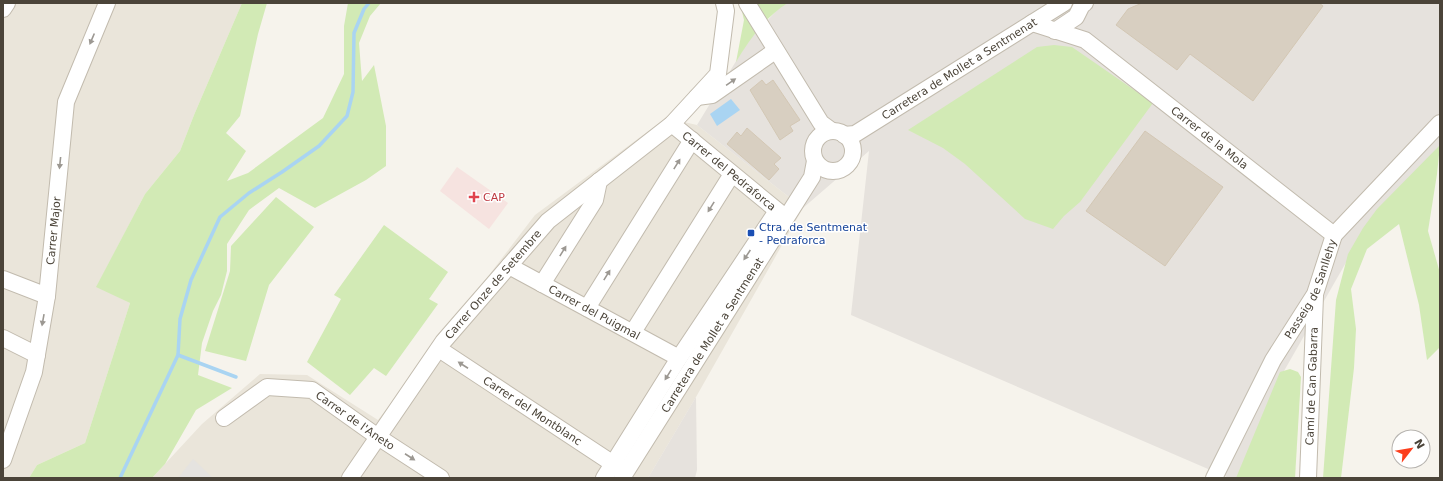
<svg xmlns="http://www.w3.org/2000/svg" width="1443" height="481" viewBox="0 0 1443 481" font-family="'DejaVu Sans',sans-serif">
<rect width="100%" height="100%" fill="#f6f3ec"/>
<g fill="#eae5da">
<path d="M3 3H242L194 115 180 151 145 194 97 286 130 303 85 443 37 465 29 478H3Z"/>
<path d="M666 118 697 125 803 208 696 397 648 478H152L202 424 260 374 307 375 378 420 535 215Z"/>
</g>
<g fill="#e6e2dd">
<path d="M788 3H1440V154L1360 238 1284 371 1237 478H1229L851 315 869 151 803 208 697 125 749 40 779 8Z"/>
<path d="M696 397 697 470 695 478H648Z"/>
</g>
<path fill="#f6e3e0" d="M457 167 508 203 489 229 440 191Z"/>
<g fill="#d2eab5">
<path d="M242 3H267L258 34 240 116 226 133 246 151 227 181 248 173 323 118 344 74V26L348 3H381L370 16 359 43 362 81 374 65 386 126V166L366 180 315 208 279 188 249 210 227 244V271L221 295 213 311 202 343 198 375 232 388 196 410 165 464 152 478H29L37 465 85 443 130 303 96 287 145 194 180 151 194 115Z"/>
<path d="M740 3H788C766 16 749 40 736 62L744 20Z"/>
<path d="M1054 45 1072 47 1153 103 1080 202 1064 216 1053 229 1025 219 965 164 943 148 908 130 1037 47Z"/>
<path d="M1440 145 1437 174 1428 231 1440 273V347L1427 360 1419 305 1399 224 1367 249 1351 289 1356 329 1354 368 1341 478H1323L1336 300 1348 254 1363 228 1377 209Z"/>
<path d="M276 197 314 227 269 285 246 361 205 351 230 271 231 246Z"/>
<path d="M384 225 448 272 429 299 438 304 386 376 374 368 350 395 307 362 341 299 334 295Z"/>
<path d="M1290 369 1298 372 1301 377 1295 478H1236L1280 372Z"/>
</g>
<path fill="#e5e3e0" d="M193 459 213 478H178Z"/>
<path fill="#a9d4f2" d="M731 99 740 110 717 126 710 114Z"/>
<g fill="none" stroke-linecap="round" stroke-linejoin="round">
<g stroke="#a9d4f2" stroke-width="3.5">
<path d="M178 355 236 377"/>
<path d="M120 478 178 355 180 319 191 280 220 217 249 193 282 172 319 146 347 116 353 92 354 33 364 9 369 3"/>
</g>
</g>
<g fill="#d8cfc1" stroke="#d3c7b4">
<path d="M1142 3H1319L1323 6 1253 101 1190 54 1177 70 1116 25 1128 9Z"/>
<path d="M762 80 766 85 773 80 800 120 790 126 793 131 780 140 750 90Z"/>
<path d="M747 128 781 158 774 164 779 169 769 180 727 144 737 132 741 136Z"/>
<path d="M1145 131 1223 187 1165 266 1086 211Z"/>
</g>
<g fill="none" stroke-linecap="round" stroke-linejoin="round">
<g stroke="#c2bbae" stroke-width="18">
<g id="minor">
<path d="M747 3 821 123 832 131"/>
<path d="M3 9 7 3"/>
<path id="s1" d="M1032 23 1085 40 1334 235"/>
<path d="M1055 31 1076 17 1082 5 1085 3"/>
<path d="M697 97 712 95 775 51"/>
<path id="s2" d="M672 124 785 217"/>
<circle cx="833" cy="151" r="20"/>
<path id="s3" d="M844 135 855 134 1064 3"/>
<path id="s4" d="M509 266 679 358"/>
<path d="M3 279 47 296"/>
<path d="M542 284 595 200 599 181"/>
<path d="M587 308 692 140"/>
<path d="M633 332 732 174"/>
<path d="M3 338 37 355"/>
<path id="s5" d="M439 349 621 469"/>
<path id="s6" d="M224 418 267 387 312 390 378 437 441 478"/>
<path id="s7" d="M3 460 34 372 47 296 66 102 107 3"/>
<path id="s8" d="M350 478 443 342 548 221 672 124 718 74 726 11 724 3"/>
<path d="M604 478 679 358 777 211"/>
<path id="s9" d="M622 478 812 177 815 161"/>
<path id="s10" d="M1214 478 1273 360 1315 294 1334 235 1440 123"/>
<path id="s11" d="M1308 478 1315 296"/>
</g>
</g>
<use href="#minor" stroke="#fff" stroke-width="16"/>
</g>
<defs><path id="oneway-solid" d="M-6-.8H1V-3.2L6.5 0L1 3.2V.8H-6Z"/></defs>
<g fill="#9c9892">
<use href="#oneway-solid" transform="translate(92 39) rotate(113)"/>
<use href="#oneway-solid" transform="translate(731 82) rotate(-35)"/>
<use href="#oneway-solid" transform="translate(60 163) rotate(96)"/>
<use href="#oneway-solid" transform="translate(677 164) rotate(-58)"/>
<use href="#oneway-solid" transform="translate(711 207) rotate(122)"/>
<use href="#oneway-solid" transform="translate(563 251) rotate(-58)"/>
<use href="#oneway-solid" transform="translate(747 255) rotate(124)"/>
<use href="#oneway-solid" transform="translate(607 275) rotate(-58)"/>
<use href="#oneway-solid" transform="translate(43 320) rotate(100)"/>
<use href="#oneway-solid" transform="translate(463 365) rotate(-147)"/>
<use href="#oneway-solid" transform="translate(668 375) rotate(122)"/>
<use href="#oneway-solid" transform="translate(410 457) rotate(33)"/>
</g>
<path fill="#e0444e" stroke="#fff" stroke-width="1.5" d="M472 191h4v4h4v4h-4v4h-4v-4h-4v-4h4z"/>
<rect fill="#1a4fb4" stroke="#fff" stroke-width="1.5" x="747" y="229" width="8" height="8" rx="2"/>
<g text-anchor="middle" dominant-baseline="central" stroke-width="3" stroke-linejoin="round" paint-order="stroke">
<g font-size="11" fill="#4b4439" stroke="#fff">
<text stroke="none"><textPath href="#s3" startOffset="134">Carretera de Mollet a Sentmenat</textPath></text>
<text stroke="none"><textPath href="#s1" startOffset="214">Carrer de la Mola</textPath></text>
<text stroke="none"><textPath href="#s2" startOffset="74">Carrer del Pedraforca</textPath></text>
<text stroke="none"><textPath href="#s7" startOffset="236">Carrer Major</textPath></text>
<text stroke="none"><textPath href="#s8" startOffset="241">Carrer Onze de Setembre</textPath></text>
<text stroke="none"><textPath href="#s10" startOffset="213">Passeig de Sanllehy</textPath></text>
<text stroke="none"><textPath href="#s4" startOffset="97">Carrer del Puigmal</textPath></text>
<text stroke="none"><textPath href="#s9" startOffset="169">Carretera de Mollet a Sentmenat</textPath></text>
<text stroke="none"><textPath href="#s11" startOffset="92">Camí de Can Gabarra</textPath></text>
<text stroke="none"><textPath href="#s5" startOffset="112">Carrer del Montblanc</textPath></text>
<text stroke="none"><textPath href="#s6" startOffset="151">Carrer de l'Aneto</textPath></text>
</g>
<g font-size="11" fill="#be3a42" stroke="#fff" text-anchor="start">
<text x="483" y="197">CAP</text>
</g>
<g font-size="11" fill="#164399" stroke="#fff" text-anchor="start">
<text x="759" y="227">Ctra. de Sentmenat<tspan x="759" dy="13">- Pedraforca</tspan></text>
</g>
</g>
<rect width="1443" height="481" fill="none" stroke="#4b4439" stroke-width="8"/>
<g transform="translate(1411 449) rotate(59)"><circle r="19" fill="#ffffff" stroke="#b7b4b0"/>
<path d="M0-3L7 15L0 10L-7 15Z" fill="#fc3f1d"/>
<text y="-6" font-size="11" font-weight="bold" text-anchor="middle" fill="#4b4439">N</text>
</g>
</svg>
